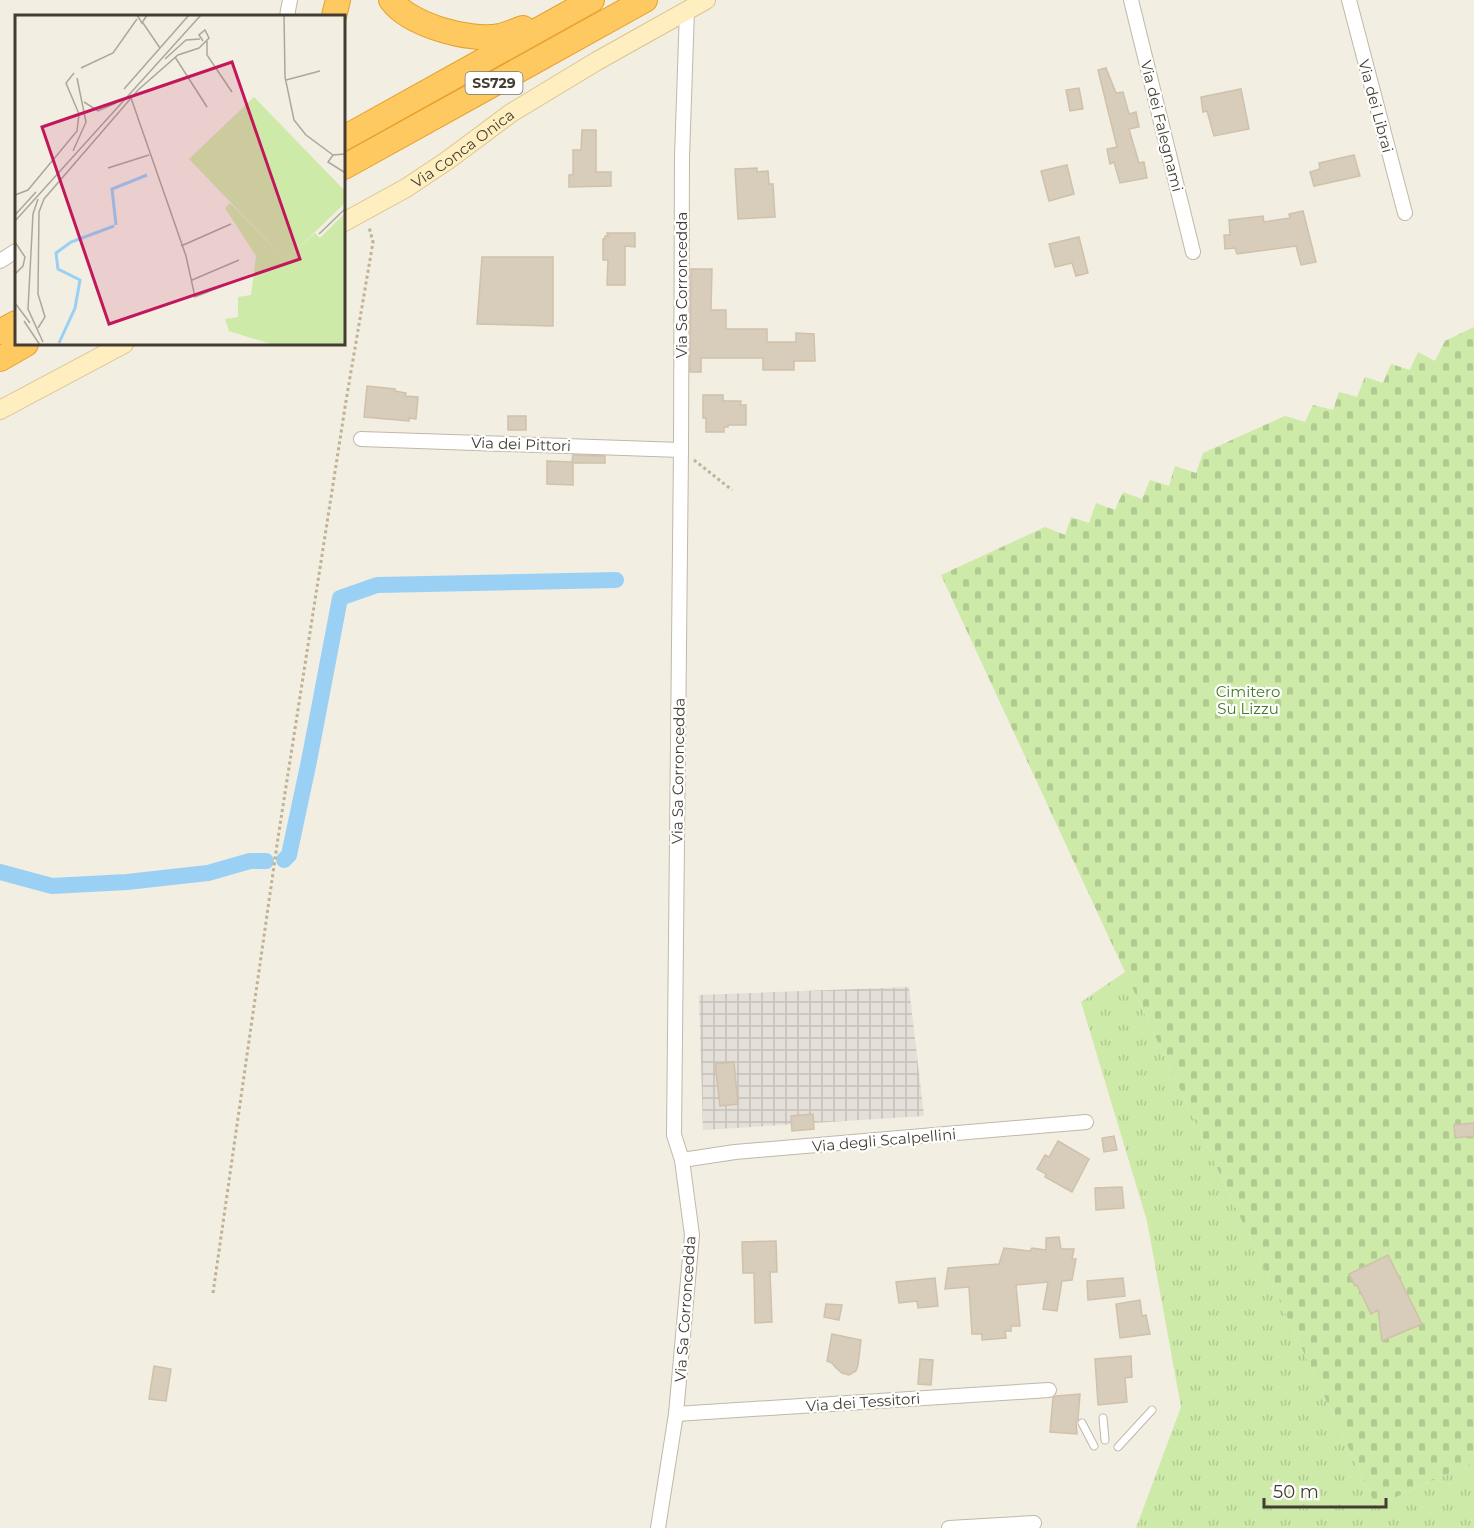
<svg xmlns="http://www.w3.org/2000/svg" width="1474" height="1528" viewBox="0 0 1474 1528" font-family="Montserrat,sans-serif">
<defs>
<pattern id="industrial-grid" width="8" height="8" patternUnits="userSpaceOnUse" patternTransform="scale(1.5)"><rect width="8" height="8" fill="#e4dfd8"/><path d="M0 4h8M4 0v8" fill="none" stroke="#c5c0ba"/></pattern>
<pattern id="grass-tufts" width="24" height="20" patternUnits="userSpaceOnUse" patternTransform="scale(1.5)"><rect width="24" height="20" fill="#cdeaa8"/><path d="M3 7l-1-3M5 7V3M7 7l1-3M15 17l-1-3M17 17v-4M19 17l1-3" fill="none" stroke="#b1ca91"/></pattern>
<pattern id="cemetery-stones" width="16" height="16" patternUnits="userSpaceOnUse" patternTransform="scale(1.5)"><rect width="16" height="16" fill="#cdeaa8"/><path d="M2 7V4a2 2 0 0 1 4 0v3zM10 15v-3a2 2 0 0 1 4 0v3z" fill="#b1ca91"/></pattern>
</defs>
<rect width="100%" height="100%" fill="#f2eee2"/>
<path fill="url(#industrial-grid)" d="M909 987 924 1116 703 1130 699 995Z"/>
<path fill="url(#grass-tufts)" d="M1125 972 1376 1506 1474 1462V1528H1136L1181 1407 1147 1221 1081 1002Z"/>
<path fill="url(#cemetery-stones)" d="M1474 327V1462L1376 1506 1125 972 941 575 1045 527 1065 535 1071 517 1089 523 1096 503 1115 510 1123 492 1142 499 1150 480 1169 486 1175 466 1196 473 1203 453 1285 416 1305 422 1313 405 1333 410 1339 392 1357 397 1365 377 1383 383 1391 364 1410 370 1418 352 1435 361 1445 341Z"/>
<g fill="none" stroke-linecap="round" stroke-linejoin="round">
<g stroke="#9ad0f4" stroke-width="16">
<path d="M284 860 289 855 309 761 340 598 377 585 616 580"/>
<path d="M0 872 52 886 127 882 208 873 250 861H266"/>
</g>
</g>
<g fill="#d8ccba" stroke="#d0c1aa" stroke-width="1.5">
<path d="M1106 68 1116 93 1123 92 1129 114 1136 112 1139 127 1129 129 1139 163 1144 162 1147 178 1120 183 1114 162 1110 164 1107 149 1117 147 1098 70Z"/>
<path d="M1079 88 1083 109 1070 111 1066 90Z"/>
<path d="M1241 89 1249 129 1214 136 1207 111 1203 112 1201 97Z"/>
<path d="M582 130H596V172H611V186L569 187V175H573V150H581Z"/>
<path d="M1354 155 1360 176 1314 186 1310 172 1320 169 1319 163Z"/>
<path d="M1067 165 1074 194 1049 201 1041 171Z"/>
<path d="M757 168V172L768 171 769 184H773L775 217 738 219 735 169Z"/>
<path d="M1303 211 1316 262 1301 265 1296 246 1237 254 1235 248 1225 249 1224 235H1230L1229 220 1263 216 1264 222 1290 218 1289 214Z"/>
<path d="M607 233H635V247L625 246V285H607L608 260H603V239H605V236H608Z"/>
<path d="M1079 237 1088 273 1076 276 1072 263 1055 267 1049 244Z"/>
<path d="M482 257H553V326L477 324Z"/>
<path d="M691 269H712L711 310H726V329H767V342H796V333L814 334 815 361H794V370H763V358H701V372H690Z"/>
<path d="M367 386 395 389V391L406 393 405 396 418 397 416 419 409 418V421L364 417Z"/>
<path d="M703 395H723V401H741L740 405H746V425H728V427H724V432H706V418H703Z"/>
<rect x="508" y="416" width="18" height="14"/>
<path d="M573 455 605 456V463H573V485L547 484V461L572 462Z"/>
<path d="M734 1062 738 1104 720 1106 715 1064Z"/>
<path d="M813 1114 814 1129 792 1131 791 1116Z"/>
<path d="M1474 1123V1136L1455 1138 1454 1125Z"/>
<path d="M1114 1136 1117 1150 1104 1152 1102 1138Z"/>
<path d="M1058 1141 1089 1159 1072 1192 1045 1177 1046 1174 1037 1169 1045 1155 1049 1157Z"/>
<path d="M1122 1187 1124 1208 1096 1210 1095 1188Z"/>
<path d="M1059 1237 1061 1249H1074L1072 1259H1076L1072 1280 1062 1281 1057 1311 1043 1309 1048 1282 1016 1285 1020 1326H1011V1331H1005L1006 1338 982 1340V1334H972L969 1287 945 1289 948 1268 999 1264 1004 1248 1030 1251 1032 1248 1046 1250V1238Z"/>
<path d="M776 1241 777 1272H770L772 1322 755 1323 754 1273H743L742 1242Z"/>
<path d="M1388 1255 1422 1324 1382 1341 1378 1310 1371 1314 1357 1285 1355 1286 1349 1274Z"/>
<path d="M935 1278 938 1306 918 1308 917 1301 899 1303 896 1282Z"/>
<path d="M1123 1278 1125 1296 1088 1300 1087 1281Z"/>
<path d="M1140 1300 1142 1316 1146 1315 1150 1334 1120 1338 1116 1304Z"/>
<path d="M826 1304 842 1305 839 1320 824 1317Z"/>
<path d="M832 1334 861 1340 858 1365 856 1371 849 1375 842 1373 836 1368 832 1363 827 1361Z"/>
<path d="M1131 1356 1132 1377 1125 1378 1127 1402 1098 1405 1095 1359Z"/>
<path d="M920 1359 933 1360 931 1385 918 1384Z"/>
<path d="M154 1366 171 1369 166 1401 149 1399Z"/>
<path d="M1080 1394 1078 1419 1076 1422 1077 1434 1050 1432 1053 1398 1056 1396Z"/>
</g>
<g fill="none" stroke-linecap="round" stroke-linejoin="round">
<g stroke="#c1b8a8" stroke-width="9">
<g id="lane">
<path d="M1103 1418 1105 1440"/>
<path d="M1082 1423 1094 1446"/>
<path d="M1118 1447 1152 1410"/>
</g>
</g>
<g stroke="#c1b8a8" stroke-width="16">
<g id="street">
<path d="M1131 0 1193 252"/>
<path d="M1349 0 1405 213"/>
<path d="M287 16 290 0"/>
<path d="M0 261 16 251"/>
<path d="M361 439 681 450"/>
<path d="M682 1160 735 1152 1086 1122"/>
<path d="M676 1414 1049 1390"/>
<path d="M658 1528 676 1414 692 1235 682 1160 674 1135 681 450 682 157 687 10"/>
<path d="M949 1528 1034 1523"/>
</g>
</g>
<g stroke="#d9c591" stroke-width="20">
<g id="secondary">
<path id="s1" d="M344 222 406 188 448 160 511 113 597 61 706 0"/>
<path d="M0 410 124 344"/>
</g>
</g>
<g stroke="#e69f29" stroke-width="26">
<g id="highway">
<path d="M391 0C409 25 470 42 500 36 508 34 515 31 523 28"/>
<path d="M334 16 338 0"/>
<path d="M344 138 592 0"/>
<path d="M344 167 645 0"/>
<path d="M0 332 16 323"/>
<path d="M0 359 26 344"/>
</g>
</g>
<g stroke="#c1b195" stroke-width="3" stroke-dasharray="3 3" stroke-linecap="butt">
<path d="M694 460 732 490"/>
<path d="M213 1293 278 838 346 401 373 242 369 227"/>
</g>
<use href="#lane" stroke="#fff" stroke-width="7"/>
<use href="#street" stroke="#fff" stroke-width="14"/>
<use href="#secondary" stroke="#ffefc0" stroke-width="18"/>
<use href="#highway" stroke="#ffc961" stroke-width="24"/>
</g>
<g text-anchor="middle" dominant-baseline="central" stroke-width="4.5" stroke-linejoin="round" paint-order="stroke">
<rect fill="#fff" stroke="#7c7770" stroke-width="1.5" x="465.5" y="72" width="57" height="22" rx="4.5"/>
<g font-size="14" font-weight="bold" fill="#443d33">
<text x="494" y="83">SS729</text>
</g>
<g font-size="15" fill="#443d33" stroke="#fff">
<text transform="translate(1376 106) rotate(75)">Via dei Librai</text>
<text transform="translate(1162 126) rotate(76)">Via dei Falegnami</text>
<text stroke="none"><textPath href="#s1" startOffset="140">Via Conca Onica</textPath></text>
<text transform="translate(681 285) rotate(-90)">Via Sa Corroncedda</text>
<text transform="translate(521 444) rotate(2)">Via dei Pittori</text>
<text transform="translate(678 771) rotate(-89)">Via Sa Corroncedda</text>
<text transform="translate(884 1140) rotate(-5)">Via degli Scalpellini</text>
<text transform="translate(685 1309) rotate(-86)">Via Sa Corroncedda</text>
<text transform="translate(863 1402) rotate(-4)">Via dei Tessitori</text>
</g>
<g font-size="15" fill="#447923" stroke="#fff">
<text x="1248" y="691">Cimitero<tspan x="1248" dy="17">Su Lizzu</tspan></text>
</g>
</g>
<g transform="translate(15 15)">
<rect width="330" height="330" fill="#f2eee2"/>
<path d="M215 188 271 245 300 218 305 223 330 198V330H259L214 316 210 304 223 302V282L236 280 241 241 210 193Z" fill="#cdeaa8"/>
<path d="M239 82 330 176V188L271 245 174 144Z" fill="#cdeaa8"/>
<path fill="none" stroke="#9ad0f4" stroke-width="3" d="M101 210 97 174 132 160M44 328 60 293 65 265 43 254 41 238 56 227 99 211"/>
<path fill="none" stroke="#aca79c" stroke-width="1.5" d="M122 0 127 8 132 0M269 0 270 62 279 105 291 120 318 140M128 8 145 33M192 26V40L217 77M160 42 192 92M150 44 171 25 185 24M66 53 98 38 122 4M271 65 305 56M109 74 174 0M116 83 171 241 180 282 228 263M69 87 83 96 101 88M58 136 71 107 62 63M93 153 134 140M329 157 313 147 318 140 330 139M0 180 13 175 62 116 64 99 51 68 59 58M23 184 18 199 13 294 28 327M0 200 21 177M0 206 186 0M304 219 330 194M0 227 10 242 8 251 0 259M166 231 216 209M177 265 224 245M0 288 15 308M9 306 25 330M23 313 30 302 23 279 24 197 29 184 123 75 163 40 184 33 194 23 190 15 184 20 188 26"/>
<path fill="#c2185b" fill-opacity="0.15" stroke="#c2185b" stroke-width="3" d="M217 47 285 244 94 309 27 112Z"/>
<rect width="330" height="330" fill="none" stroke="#443d33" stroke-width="3"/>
</g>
<path d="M1264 1498v9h122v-9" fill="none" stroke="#443d33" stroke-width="3"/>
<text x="1273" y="1498" font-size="18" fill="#443d33" stroke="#ffffff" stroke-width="4.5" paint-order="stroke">50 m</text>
</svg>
